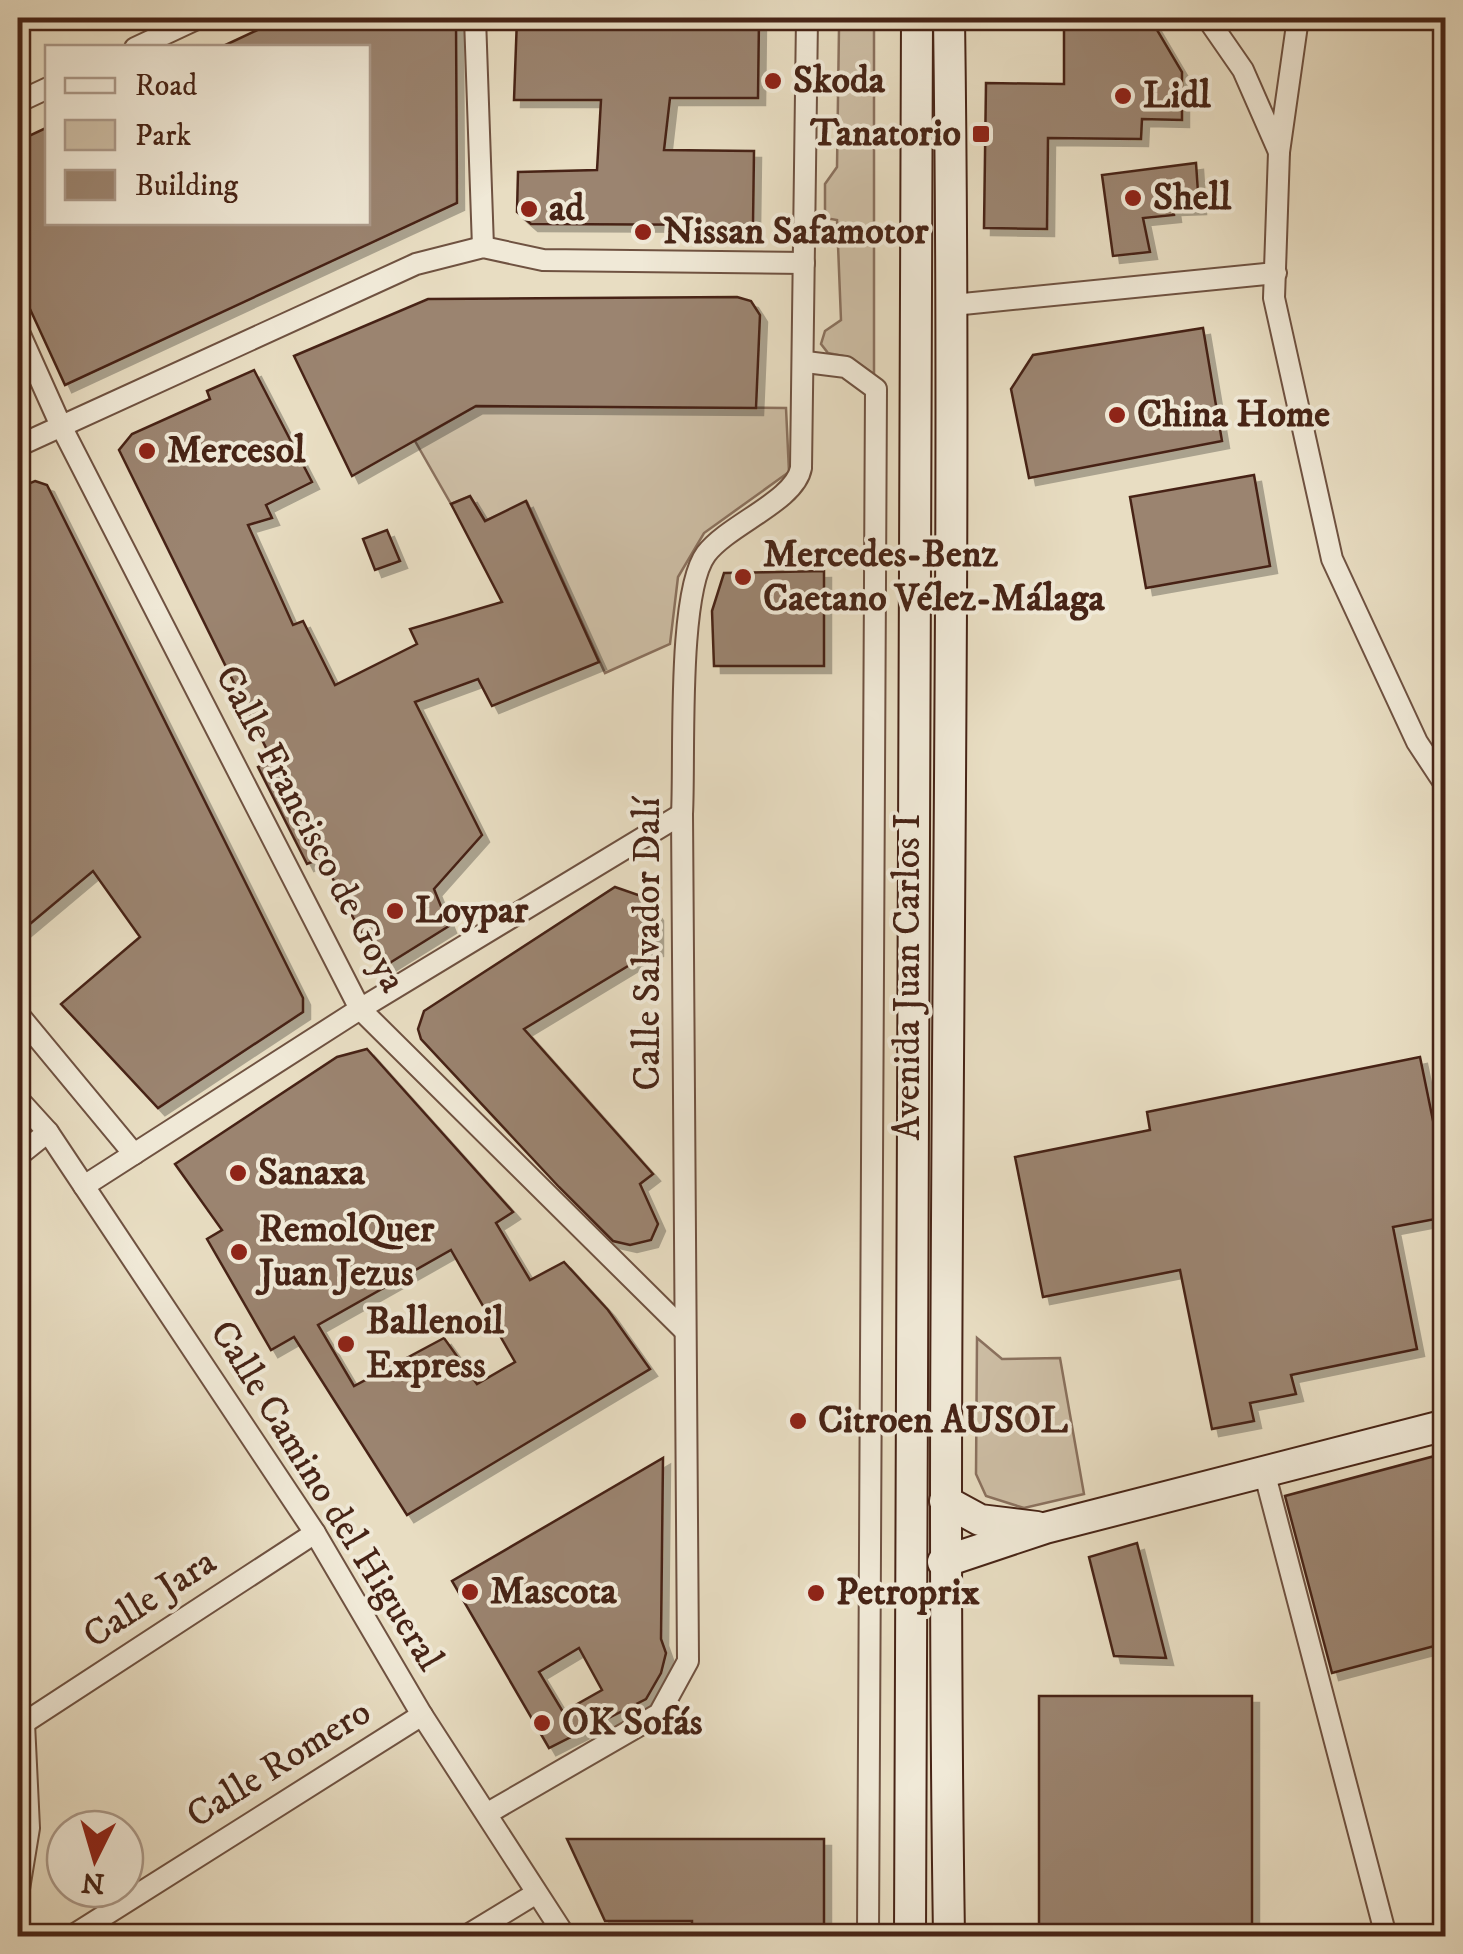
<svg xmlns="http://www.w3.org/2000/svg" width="1463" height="1954" viewBox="0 0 1463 1954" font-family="'IM FELL DW Pica',serif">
<defs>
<filter id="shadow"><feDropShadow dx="7" dy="7" stdDeviation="0" flood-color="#0004"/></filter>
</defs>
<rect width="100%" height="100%" fill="#e8ddc2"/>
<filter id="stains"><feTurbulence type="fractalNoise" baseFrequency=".002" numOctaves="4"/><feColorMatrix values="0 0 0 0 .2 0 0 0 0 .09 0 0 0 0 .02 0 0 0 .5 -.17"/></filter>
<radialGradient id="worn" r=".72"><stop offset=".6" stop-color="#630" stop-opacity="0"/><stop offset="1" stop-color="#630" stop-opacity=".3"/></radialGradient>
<g fill="#cdbea5" stroke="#8a715e" stroke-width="2.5">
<path d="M821 18H874V374L848 357 828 353 821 344 825 331 841 320 837 220 825 218V184L837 167 839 28Z"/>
<path d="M476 406 786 408 789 472 704 533 678 577 670 644 605 673 527 502 485 521 470 496 451 504 415 441Z"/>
<path d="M977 1338 1002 1359 1060 1358 1084 1494 1024 1508 986 1496 976 1474Z"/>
</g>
<g fill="#9b846f" stroke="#472416" stroke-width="2.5" fill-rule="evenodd" filter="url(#shadow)">
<path d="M283 18H456L457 203 65 385 18 283V141L48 127V222H368V48H219Z"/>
<path d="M517 18H759L758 98H670L664 150 754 151 753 225 531 224 517 212 518 172 597 170 601 100H514Z"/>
<path d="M1064 18H1150L1182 72V120L1142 119 1141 139 1048 138 1047 229 984 228 986 83 1064 84Z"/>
<path d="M1196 163 1199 207 1173 208 1174 215 1143 218 1150 252 1113 256 1102 175Z"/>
<path d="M737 297 751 301 760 315 756 408 476 406 352 476 294 356 428 299Z"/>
<path d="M1203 328 1222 441 1029 478 1011 389 1033 355Z"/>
<path d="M254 370 312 482 266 505 272 518 248 525 293 625 303 621 335 685 417 644 410 629 502 602 451 504 470 496 485 521 526 501 599 662 492 706 478 679 415 702 482 835 434 889 449 926 380 969 322 858 307 864 258 767 272 760 119 450 132 434 210 399 207 391Z"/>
<path d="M1254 475 1270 566 1146 588 1130 497Z"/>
<path d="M35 481 47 485 303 998V1012L158 1108 61 1004 140 937 93 871 18 934V488Z"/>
<path d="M387 530 400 561 375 570 363 539Z"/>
<path d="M824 571V666H714L712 611 724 573Z"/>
<path d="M615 887 644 897 656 914V949L524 1029 653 1174 640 1184 658 1224 651 1240 630 1245 613 1241 559 1187 421 1039 418 1029 424 1011Z"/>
<path d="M367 1049 513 1212 496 1223 530 1280 564 1262 608 1310 650 1369 407 1515 294 1337 271 1350 207 1239 222 1230 175 1164 337 1057ZM451 1250 515 1362 477 1384 444 1338 354 1386 318 1325Z"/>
<path d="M1420 1057 1446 1184V1217L1393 1227 1417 1349 1291 1375 1296 1394 1250 1403 1254 1421 1212 1429 1180 1270 1043 1297 1015 1157 1150 1130 1147 1112Z"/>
<path d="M1446 1453V1643L1332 1673 1285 1496Z"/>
<path d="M663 1458 661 1639 666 1653 661 1673 646 1699 549 1748 452 1581ZM579 1648 602 1690 563 1712 539 1672Z"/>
<path d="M1137 1543 1166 1658 1114 1656 1089 1557Z"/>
<rect x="1039" y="1696" width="213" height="240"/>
<path d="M567 1839H824V1936H692V1921H605Z"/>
</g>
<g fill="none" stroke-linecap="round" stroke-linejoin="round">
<g stroke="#6f5241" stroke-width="24">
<g id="street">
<path d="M475 18 483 247"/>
<path d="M1207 18 1243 70 1279 152"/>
<path d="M1298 18 1279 152 1274 298 1332 559 1417 742 1446 786"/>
<path d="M135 48 199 18"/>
<path d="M18 102 48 88"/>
<path d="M953 305 1276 273"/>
<path d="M18 330 61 426 360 1009 684 1330"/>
<path d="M806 362 846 367 876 389 868 1936"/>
<path d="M18 446 416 264 483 247 543 260 804 263"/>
<path d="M18 1014 134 1154"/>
<path d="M18 1099 48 1132 315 1533 422 1715 565 1936"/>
<path d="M18 1156 48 1132"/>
<path d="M84 1186 360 1009 682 814"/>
<path d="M1265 1475 1386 1936"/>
<path d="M18 1709 24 1723 29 1828 18 1895"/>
<path d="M24 1723 315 1533"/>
<path d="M488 1813 659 1714 688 1661 682 814C685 759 677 593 706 554 729 524 795 501 801 468L807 18"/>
<path d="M72 1936 422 1715"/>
<path d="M466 1936 535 1894"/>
</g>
</g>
<g stroke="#472416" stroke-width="34">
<g id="secondary">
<path d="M945 1501 980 1520 1037 1527"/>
<path d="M943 1562 1045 1528 1446 1425"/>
<path d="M910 1936 917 18"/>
<path d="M949 1936C939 1297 958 657 949 18"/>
</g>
</g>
<use href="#street" stroke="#f0e9d7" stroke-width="20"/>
<use href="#secondary" stroke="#f0e9d7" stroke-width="30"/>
</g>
<g fill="#8f2418" stroke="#f0e9d7" stroke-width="4">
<circle cx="773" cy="81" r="10"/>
<circle cx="1123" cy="96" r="10"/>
<rect x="971" y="124" width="20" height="20" rx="5"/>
<circle cx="1133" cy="198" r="10"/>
<circle cx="529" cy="209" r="10"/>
<circle cx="643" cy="232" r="10"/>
<circle cx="1117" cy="415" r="10"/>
<circle cx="147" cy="451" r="10"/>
<circle cx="743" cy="577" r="10"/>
<circle cx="395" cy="911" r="10"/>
<circle cx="238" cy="1173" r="10"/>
<circle cx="239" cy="1252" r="10"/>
<circle cx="346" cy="1344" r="10"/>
<circle cx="798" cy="1421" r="10"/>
<circle cx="470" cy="1592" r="10"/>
<circle cx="816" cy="1593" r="10"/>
<circle cx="542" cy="1723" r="10"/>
</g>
<g text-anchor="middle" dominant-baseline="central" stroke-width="8" stroke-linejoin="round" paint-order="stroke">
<g font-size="38" font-weight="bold" fill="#472416" stroke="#f0e9d7" text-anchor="start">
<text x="793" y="81">Skoda</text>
<text x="1143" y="96">Lidl</text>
<text x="961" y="134" text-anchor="end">Tanatorio</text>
<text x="1153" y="198">Shell</text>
<text x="549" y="209">ad</text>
<text x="663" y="232">Nissan Safamotor</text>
<text x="1137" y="415">China Home</text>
<text x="167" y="451">Mercesol</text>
<text x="763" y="555">Mercedes-Benz<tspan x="763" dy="44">Caetano Vélez-Málaga</tspan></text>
<text x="415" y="911">Loypar</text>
<text x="258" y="1173">Sanaxa</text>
<text x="259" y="1230">RemolQuer<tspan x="259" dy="44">Juan Jezus</tspan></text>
<text x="366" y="1322">Ballenoil<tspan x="366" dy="44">Express</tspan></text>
<text x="818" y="1421">Citroen AUSOL</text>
<text x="490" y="1592">Mascota</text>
<text x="836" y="1593">Petroprix</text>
<text x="562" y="1723">OK Sofás</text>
</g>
<g font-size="38" fill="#472416" stroke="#f0e9d7">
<text transform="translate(310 829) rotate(62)">Calle Francisco de Goya</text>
<text transform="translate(648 944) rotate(-90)">Calle Salvador Dalí</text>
<text transform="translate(908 977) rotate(-90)">Avenida Juan Carlos I</text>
<text transform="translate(326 1496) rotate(58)">Calle Camino del Higueral</text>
<text transform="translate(150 1599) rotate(-33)">Calle Jara</text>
<text transform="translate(279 1764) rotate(-32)">Calle Romero</text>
</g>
</g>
<rect width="1463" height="1954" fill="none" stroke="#e8ddc2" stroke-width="60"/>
<rect x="20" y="20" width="1423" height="1914" fill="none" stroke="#472416" stroke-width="5"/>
<rect x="30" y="30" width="1403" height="1894" fill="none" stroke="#472416" stroke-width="2.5"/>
<rect x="45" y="45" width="325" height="180" fill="#f0e9d7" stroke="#ac9a8a" stroke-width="2.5"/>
<rect x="65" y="78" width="50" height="15" fill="#f0e9d7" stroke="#ac9a8a" stroke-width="2.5"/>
<text x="135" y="95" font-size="30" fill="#472416">Road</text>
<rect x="65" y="120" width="50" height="30" fill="#cdbea5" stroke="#ac9a8a" stroke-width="2.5"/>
<text x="135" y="145" font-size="30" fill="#472416">Park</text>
<rect x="65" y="170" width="50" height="30" fill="#9b846f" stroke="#ac9a8a" stroke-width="2.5"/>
<text x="135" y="195" font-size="30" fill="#472416">Building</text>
<g transform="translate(95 1859) rotate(185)"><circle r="48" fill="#f0e9d7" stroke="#ac9a8a" stroke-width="2.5"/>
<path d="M0-8L18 38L0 25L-18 38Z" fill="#8f2418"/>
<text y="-15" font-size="28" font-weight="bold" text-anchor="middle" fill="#472416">N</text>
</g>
<rect width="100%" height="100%" filter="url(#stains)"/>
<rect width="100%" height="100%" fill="url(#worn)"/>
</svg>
